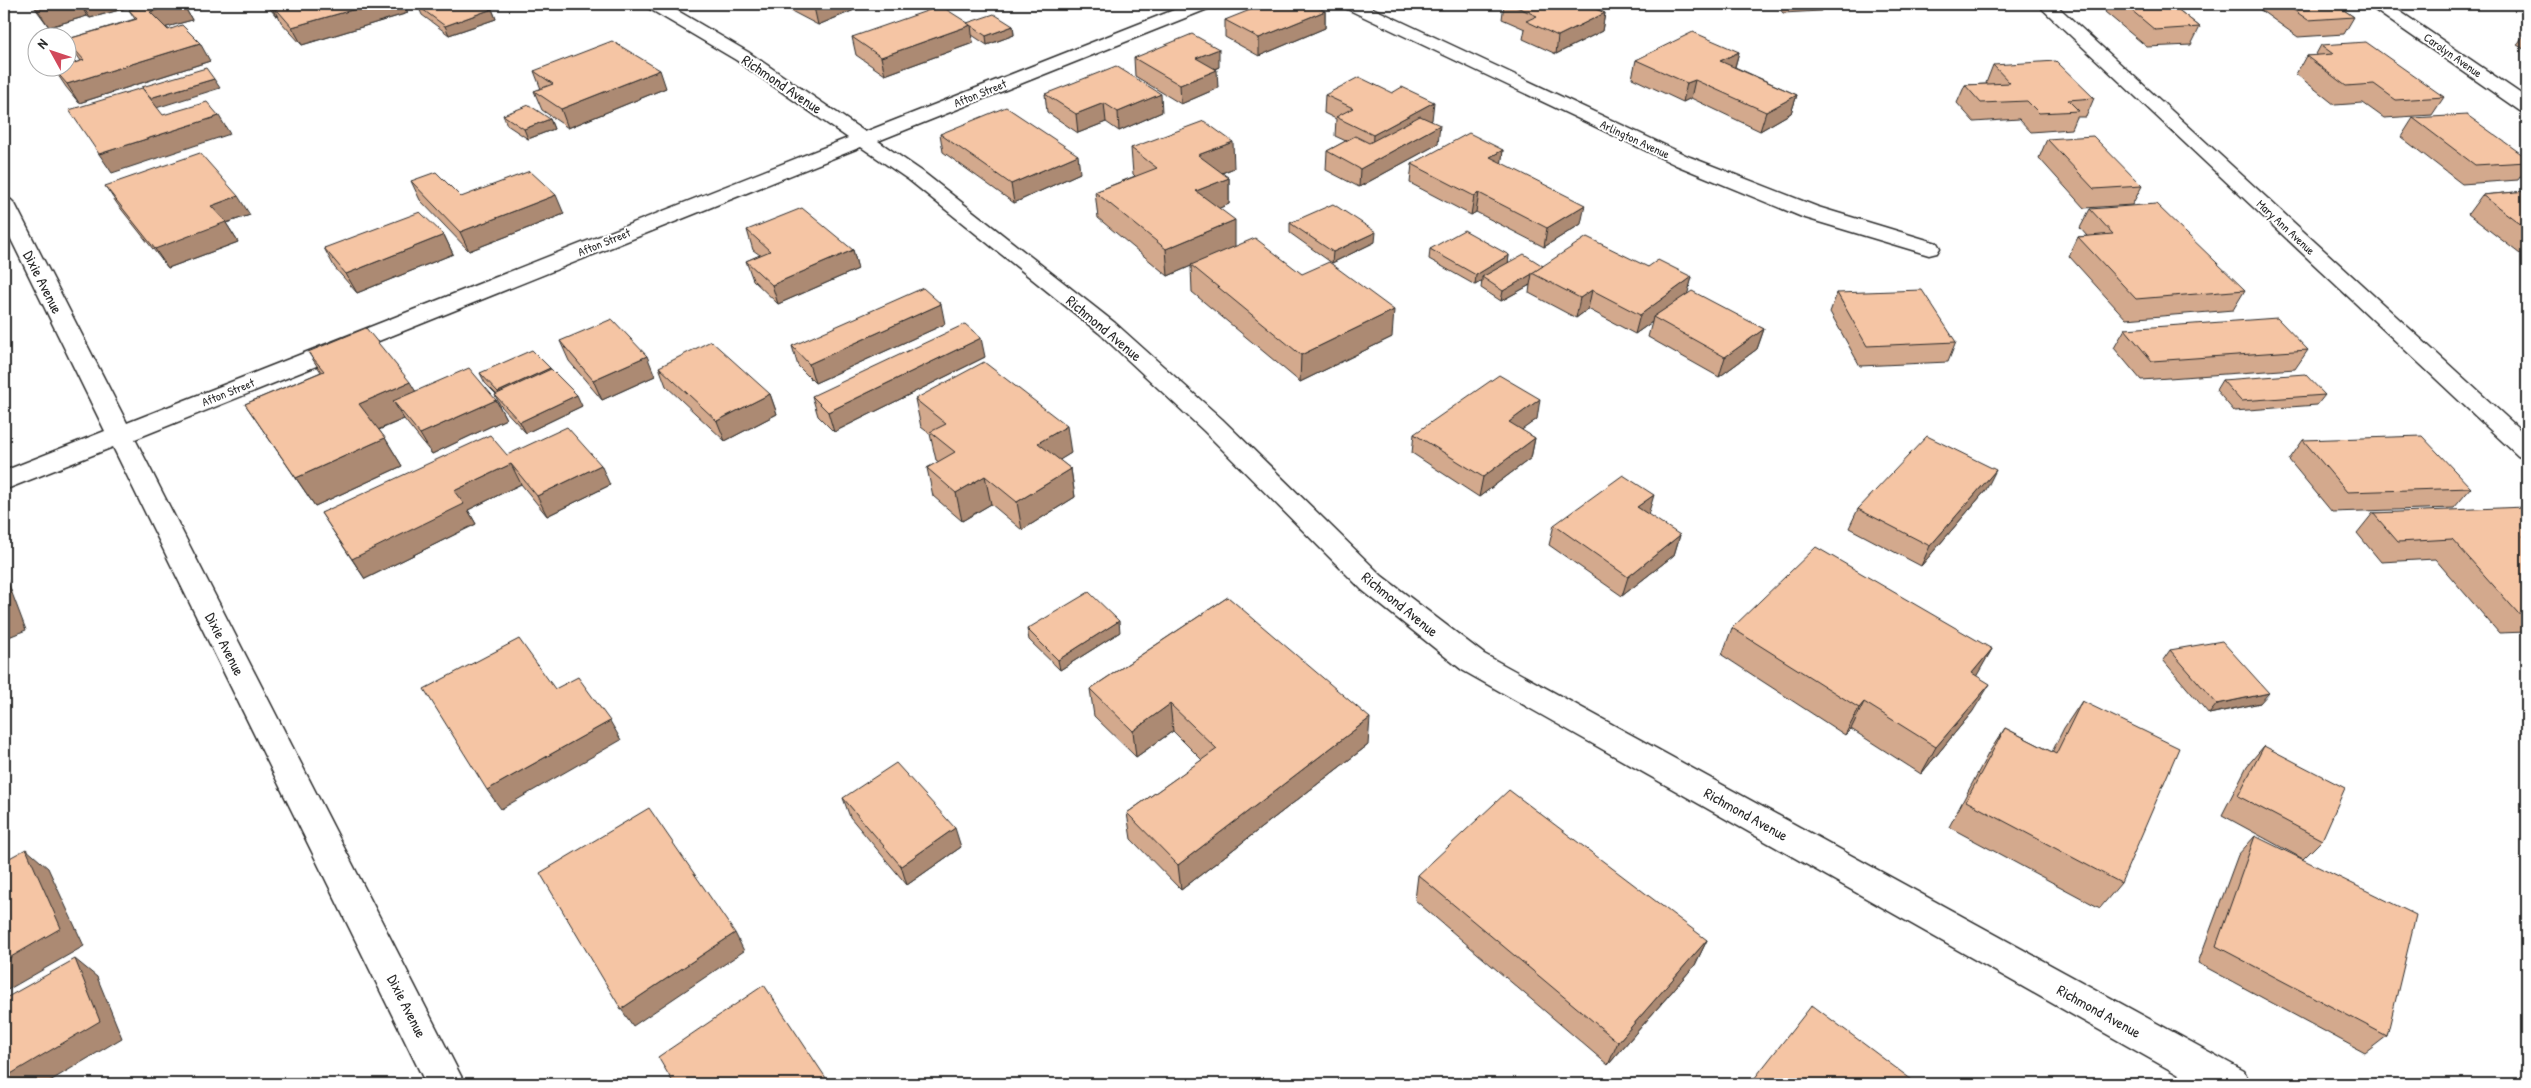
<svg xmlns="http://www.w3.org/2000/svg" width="2531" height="1088" viewBox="0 0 2531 1088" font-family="'Patrick Hand',sans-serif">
<rect width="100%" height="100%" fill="#fff"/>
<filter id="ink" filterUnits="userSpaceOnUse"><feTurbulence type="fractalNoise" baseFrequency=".02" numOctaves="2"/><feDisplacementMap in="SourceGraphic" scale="10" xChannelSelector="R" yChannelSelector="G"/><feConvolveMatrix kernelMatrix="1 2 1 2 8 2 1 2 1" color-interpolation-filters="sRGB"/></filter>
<g filter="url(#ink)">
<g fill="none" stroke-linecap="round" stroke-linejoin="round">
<g stroke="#2b2b2b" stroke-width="3">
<g id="minor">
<path d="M645 4H666L748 52 865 132 1189 4H1212L1210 8 878 141 923 172 1115 323 1222 419 1382 576 1484 654 2244 1071 2250 1084H2195L1462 670 1362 590 1204 431 1099 333 909 180 861 147 135 439 465 1084H426L113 447 4 490V471L105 431 4 225V198L11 200 15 204 127 423 848 138 736 60 648 8Z"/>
<path d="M1342 4H1364L1690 157 1818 207 1937 243 1940 248 1937 253 1929 255 1802 217 1676 165 1345 8Z"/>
<path d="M2037 4H2055L2527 436V459L2518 456Z"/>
<path d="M2370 4H2389L2527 98V113L2520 111 2372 8Z"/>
</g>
</g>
<use href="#minor" fill="#fff" fill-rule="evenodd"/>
</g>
<g fill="#d3a98d" stroke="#2b2b2b">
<path d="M32 4H141L90 18 87 16 49 27Z"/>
<path d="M149 4H183L192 20 166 27 210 61 79 103 66 87 54 69 81 61 68 42V39L135 19 129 10Z"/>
<path d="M266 4H404L408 13 302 45 281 22 278 15 276 16Z"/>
<path d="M778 4H863L864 6 818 25Z"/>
<path d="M1408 4H1424L1416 8Z"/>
<path d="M1504 4H1584L1605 13 1602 31 1556 54 1523 39 1525 29 1502 19Z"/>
<path d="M1776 4H1823L1821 11 1783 13Z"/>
<path d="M1881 4H1915L1883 6Z"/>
<path d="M2097 4H2171L2200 27 2191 45 2147 47 2105 12 2108 6H2100Z"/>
<path d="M2252 4H2335L2354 17 2344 34 2298 37Z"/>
<path d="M418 6 492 9 496 19 449 35 422 15Z"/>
<path d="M1286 7 1325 11V28L1259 56 1225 37V20Z"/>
<path d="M967 23 1013 26 1014 35 987 45 972 35 973 43 885 75 856 55 852 37Z"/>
<path d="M2527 30V51L2517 45Z"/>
<path d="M2321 45 2444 97 2432 115 2384 118 2363 103 2335 105 2296 74 2306 56H2315Z"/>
<path d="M1739 52 1735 67 1797 95 1791 113 1760 131 1691 98 1683 102 1632 78 1636 60Z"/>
<path d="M1134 58 1219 67 1215 69 1218 88 1181 104 1135 76Z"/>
<path d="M1993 65 2094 98 2086 117H2076L2071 129 2031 132 2019 119 1974 122 1957 103 1965 85 1987 84 1986 83Z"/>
<path d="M534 71 666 88 568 128 542 110 534 91 541 89Z"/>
<path d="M1045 94 1162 112 1119 131 1106 122 1078 133 1047 112Z"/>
<path d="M1325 95 1432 120 1431 121 1438 144 1359 187 1326 170 1327 151 1346 141 1335 136 1336 119 1324 113Z"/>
<path d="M503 115 550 119 554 129 528 139 507 125Z"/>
<path d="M2413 118 2527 158V167L2518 180 2462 184 2401 137Z"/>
<path d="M940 134 1080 173 1014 203 943 152Z"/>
<path d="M2047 139 2142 186 2132 205 2084 208 2039 158Z"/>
<path d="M1131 148 1234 168 1222 173 1229 178V204L1219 208 1235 247 1302 274 1392 337 1300 382 1192 292 1191 266 1168 276 1098 218 1095 192 1135 176 1133 174Z"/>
<path d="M1503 150 1501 163 1581 224 1544 247 1476 212 1471 215 1410 183 1412 164Z"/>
<path d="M411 181 461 197 564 214 469 251 420 200Z"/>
<path d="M105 186 250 215 226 223 238 242 168 268 118 205Z"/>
<path d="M2527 191V253L2520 254 2468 214 2482 195Z"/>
<path d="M2090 209 2245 290 2233 310 2126 319 2069 256 2078 237 2087 236 2080 228Z"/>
<path d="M1290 223 1375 242 1332 263 1290 233Z"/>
<path d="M747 230 853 250 858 269 778 304 753 280 746 261 760 255 753 250Z"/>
<path d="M444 235 453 254 357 293 335 268 324 248Z"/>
<path d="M1430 249 1509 255 1508 263 1543 266 1648 267 1692 277 1687 294 1764 329 1757 349 1719 377 1648 337 1652 322 1635 334 1588 309 1576 318 1529 293 1530 285 1501 301 1481 288 1482 281 1475 285 1429 259Z"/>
<path d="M1837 293 1956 342 1948 362 1860 366 1830 312Z"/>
<path d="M945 324 815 383 798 366 792 346Z"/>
<path d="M2125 329 2308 350 2295 369 2141 380 2114 348Z"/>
<path d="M560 341 655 376 602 400 569 361Z"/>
<path d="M308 352 416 391 496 400 506 419 432 454 404 419 379 430 385 438 402 466 315 506 245 404 321 372Z"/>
<path d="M985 357 834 432 818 416 812 396Z"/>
<path d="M659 367 770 394 777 414 725 441 666 386Z"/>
<path d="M551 369 582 406 526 433 500 405 495 395 496 394 485 383 480 373Z"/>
<path d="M2222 380 2325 395 2317 405 2234 411 2216 390Z"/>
<path d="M915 399 1071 453 1059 460 1071 469 1075 497 1022 530 991 504 962 521 933 496 927 468 939 462 936 460 930 434 921 427Z"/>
<path d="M1537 419 1521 430 1535 438 1531 458 1479 497 1412 453 1414 434Z"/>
<path d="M2303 440 2471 488 2454 508 2332 512 2289 460Z"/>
<path d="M507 455 610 485 547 516 521 484 468 510 476 524 365 579 321 513Z"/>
<path d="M1986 490 1921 566 1849 528 1858 509Z"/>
<path d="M2527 510V632L2499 633 2435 559 2381 562 2357 533 2373 513Z"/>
<path d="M1554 525 1680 535 1674 555 1622 596 1549 545Z"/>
<path d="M1228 597 1368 745 1181 890 1131 839 1127 813 1202 760 1173 731 1136 757 1094 716 1090 689Z"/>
<path d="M1732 628 1992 649 1976 676 1973 711 1921 774 1851 729 1845 735 1722 655Z"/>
<path d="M1027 629 1120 632 1060 670 1029 640Z"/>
<path d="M2170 650 2260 703 2209 714 2163 660Z"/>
<path d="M2082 701 2121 883 2100 908 1949 827 1988 754 2005 728 2052 752 2064 728Z"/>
<path d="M2264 746 2322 840 2303 859 2222 815 2247 766Z"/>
<path d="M843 798 961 847 907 885 850 817Z"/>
<path d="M2255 836 2387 1036 2365 1053 2198 963 2238 855Z"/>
<path d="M1418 875 1707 940 1695 965 1608 1065 1415 900Z"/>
</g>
<g fill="#ac8a73" stroke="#2b2b2b">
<path d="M57 4H80L87 16 49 27 37 9Z"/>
<path d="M81 4H141L90 18Z"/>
<path d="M176 4H183L192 20 160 29 150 12Z"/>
<path d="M270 4H319H272L278 15 276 16Z"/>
<path d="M373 4H404L408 13 302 45 292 27Z"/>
<path d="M822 4H863L864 6 818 25 814 7Z"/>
<path d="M1416 4H1424L1416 8Z"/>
<path d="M492 9 496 19 449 35 445 26Z"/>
<path d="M1325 11V28L1259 56V38Z"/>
<path d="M1605 13 1602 31 1556 54 1558 36Z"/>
<path d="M971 25 973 43 885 75 881 57Z"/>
<path d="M1013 26 1014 35 987 45 986 36Z"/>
<path d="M200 43 210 61 79 103 67 84Z"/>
<path d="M1219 49V67L1197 76 1196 58Z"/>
<path d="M1739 52 1734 70 1720 61Z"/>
<path d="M660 70 666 88 568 128 561 109Z"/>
<path d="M1217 70 1218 88 1181 104 1180 85Z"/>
<path d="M214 79 220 88 156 108 150 98Z"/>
<path d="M1695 80 1691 98 1683 102 1687 83Z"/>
<path d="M1161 94 1162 112 1119 131 1118 112Z"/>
<path d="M1797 95 1791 113 1760 131 1766 112Z"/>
<path d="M1434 102 1432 120 1372 154 1373 135Z"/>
<path d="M1104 103 1106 122 1078 133 1076 114Z"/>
<path d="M219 116 230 134 112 173 99 154Z"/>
<path d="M550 119 554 129 528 139 524 129Z"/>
<path d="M1440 125 1438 144 1359 187 1360 169Z"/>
<path d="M1233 142 1234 168 1199 182 1198 155Z"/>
<path d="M1503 150 1501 168 1490 157Z"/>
<path d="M1078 155 1080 173 1014 203 1011 184Z"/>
<path d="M1229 178V204L1197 218 1196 191Z"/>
<path d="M1479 193 1476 212 1471 215 1474 196Z"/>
<path d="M556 195 564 214 469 251 460 232Z"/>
<path d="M238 196 250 215 226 223 238 242 168 268 155 249 211 206Z"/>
<path d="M1585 205 1581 224 1544 247 1547 228Z"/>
<path d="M1235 220V247L1168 276 1166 249Z"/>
<path d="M1376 232 1375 242 1332 263 1333 252Z"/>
<path d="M444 235 453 254 357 293 346 274Z"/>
<path d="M853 250 858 269 778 304 772 285Z"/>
<path d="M1509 255 1508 265 1482 277V281L1475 285 1476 275Z"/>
<path d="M1532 274 1530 285 1501 301 1503 291Z"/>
<path d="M1692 277 1687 296 1653 317 1652 322 1635 334 1640 315Z"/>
<path d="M1592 290 1588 309 1576 318 1580 298Z"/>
<path d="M941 304 945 324 815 383 809 364Z"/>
<path d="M1394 310 1392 337 1300 382 1301 355Z"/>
<path d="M1764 329 1757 349 1719 377 1725 357Z"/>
<path d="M981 338 985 357 834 432 828 412Z"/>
<path d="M647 356 655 376 602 400 593 380Z"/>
<path d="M550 368 555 378 503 402 498 392Z"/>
<path d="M410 382 426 409 393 401 404 419 375 431 359 404Z"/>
<path d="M770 394 777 414 725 441 717 421Z"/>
<path d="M577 395 582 406 526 433 520 422Z"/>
<path d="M1540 399 1537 419 1505 442 1509 422Z"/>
<path d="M496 400 506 419 432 454 420 434Z"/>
<path d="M1067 426 1071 453 1042 471 1038 443Z"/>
<path d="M385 438 402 466 315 506 296 478Z"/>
<path d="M1535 438 1531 458 1479 497 1483 477Z"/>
<path d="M511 464 521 484 468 510 476 524 365 579 352 559 454 491Z"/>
<path d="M601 465 610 485 547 516 537 496Z"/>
<path d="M1071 469 1075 497 1022 530 1017 502Z"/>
<path d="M1996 470 1986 490 1921 566 1930 546Z"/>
<path d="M985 476 991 504 962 521 956 493Z"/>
<path d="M1654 495 1648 515 1637 507Z"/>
<path d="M1680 535 1674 555 1622 596 1628 577Z"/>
<path d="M4 572 26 630 4 639Z"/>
<path d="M1119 621 1120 632 1060 670 1058 660Z"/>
<path d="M1992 649 1976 677 1972 673Z"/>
<path d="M1990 684 1973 711 1921 774 1936 747Z"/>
<path d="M2269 693 2260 703 2209 714 2217 704Z"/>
<path d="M1864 702 1851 729 1845 735 1859 708Z"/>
<path d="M1170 704 1173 731 1136 757 1133 731Z"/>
<path d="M1370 718 1368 745 1181 890 1178 865Z"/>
<path d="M610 721 621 740 501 809 487 790Z"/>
<path d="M955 828 961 847 907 885 901 866Z"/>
<path d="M26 849 48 868 84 946 4 992V961Z"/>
<path d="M735 933 744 951 633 1026 621 1009Z"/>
<path d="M1707 940 1695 965 1608 1065 1618 1042Z"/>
<path d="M75 959 97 977 122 1038 45 1084H4V1078Z"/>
</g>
<g fill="#f5c5a4" stroke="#2b2b2b">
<path d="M34 4H57L37 9Z"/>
<path d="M149 4H176L150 12 168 30 182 25 200 43 67 84 54 69 59 68H68V65L84 60 68 42V39L137 19 129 10Z"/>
<path d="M272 4H373L292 27Z"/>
<path d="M424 4H484L492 9 445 26 418 6Z"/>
<path d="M807 4H822L814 7Z"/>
<path d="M1265 4H1280L1286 7 1292 4H1311L1325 11 1259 38 1225 20Z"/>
<path d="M1510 4H1584L1605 13 1558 36 1526 21 1537 16Z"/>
<path d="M2124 4H2171L2200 27 2155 30Z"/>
<path d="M2285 4H2335L2354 17 2308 20Z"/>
<path d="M941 6 971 25 881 57 852 37Z"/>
<path d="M994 14 1013 26 986 36 967 23Z"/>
<path d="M1693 32 1739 52 1720 61 1797 95 1766 112 1695 80 1687 83 1636 60Z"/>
<path d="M1192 34 1219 49 1196 58 1217 70 1180 85 1134 58Z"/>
<path d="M612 41 660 70 561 109 534 91 553 84 534 71Z"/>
<path d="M2366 42 2444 97 2396 100 2374 84 2346 86 2306 56 2333 54 2321 45Z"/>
<path d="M2056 61 2094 98 2068 100 2079 111 2039 113 2027 101 1981 103 1965 85 2010 83 1993 65Z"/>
<path d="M1116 66 1161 94 1118 112 1104 103 1076 114 1045 94Z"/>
<path d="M206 68 214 79 150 98 142 87Z"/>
<path d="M1359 77 1392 93 1402 87 1434 102 1373 135 1336 117 1353 108 1325 95Z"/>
<path d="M142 88 163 115 207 102 219 116 99 154 69 110Z"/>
<path d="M529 105 550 119 524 129 503 115Z"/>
<path d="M1006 107 1078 155 1011 184 940 134Z"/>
<path d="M2467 115 2527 158V162L2475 165 2413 118Z"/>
<path d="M1420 116 1440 125 1360 169 1327 151 1355 136 1369 143Z"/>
<path d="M1204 121 1233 142 1198 155 1229 178 1196 191 1235 220 1166 249 1095 192 1157 168 1131 148Z"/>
<path d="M1469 133 1503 150 1490 157 1585 205 1547 228 1479 193 1474 196 1412 164Z"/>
<path d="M2093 136 2142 186 2094 189 2047 139Z"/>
<path d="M200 153 238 196 211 206 226 222 155 249 105 186Z"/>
<path d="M530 171 556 195 460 232 411 181 436 172 461 197Z"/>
<path d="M2527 191V229L2482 195Z"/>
<path d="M1333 204 1376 232 1333 252 1290 223Z"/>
<path d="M2156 204 2245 290 2136 299 2078 237 2113 234 2090 209Z"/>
<path d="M802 208 853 250 772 285 746 261 770 251 747 230Z"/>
<path d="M420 212 444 235 346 274 324 248Z"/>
<path d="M1464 230 1509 255 1476 275 1430 249Z"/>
<path d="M1587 237 1648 267 1658 260 1692 277 1640 315 1592 290 1580 298 1532 273Z"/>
<path d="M1255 238 1302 274 1329 262 1394 310 1301 355 1191 265Z"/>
<path d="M1524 254 1543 266 1532 273V274L1503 291 1482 277Z"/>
<path d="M923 288 941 304 809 364 792 346Z"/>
<path d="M1922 290 1956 342 1867 346 1837 293Z"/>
<path d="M1692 291 1764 329 1725 357 1653 317Z"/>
<path d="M2277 318 2308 350 2152 361 2125 329Z"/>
<path d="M612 319 647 356 593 380 560 341Z"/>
<path d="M965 324 981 338 828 412 812 396Z"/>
<path d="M366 328 410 382 359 404 385 438 296 478 245 404 324 371 308 352Z"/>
<path d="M711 341 770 394 717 421 659 367Z"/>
<path d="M532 350 550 368 498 392 480 373Z"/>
<path d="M984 362 1067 426 1038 443 1071 469 1017 502 985 476 956 493 927 468 955 452 930 432 946 424 915 399Z"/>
<path d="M469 368 496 400 420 434 393 401Z"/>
<path d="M551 369 577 395 520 422 495 395Z"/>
<path d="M2305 374 2325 395 2241 401 2222 380Z"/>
<path d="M1499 375 1540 399 1509 422 1535 438 1483 477 1414 434Z"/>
<path d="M567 427 601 465 537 496 511 464 454 491 464 504 352 559 321 513 490 435 507 455Z"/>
<path d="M1927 436 1996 470 1930 546 1858 509Z"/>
<path d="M2422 436 2471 488 2347 492 2303 440Z"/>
<path d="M1623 475 1654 495 1637 507 1680 535 1628 577 1554 525Z"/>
<path d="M2525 507 2527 510V535L2523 536 2527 540V613H2518L2452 539 2398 542 2373 513Z"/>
<path d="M1816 547 1992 649 1972 673 1990 684 1936 747 1864 702 1859 708 1732 628Z"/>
<path d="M1089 592 1119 621 1058 660 1027 629Z"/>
<path d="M1228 597 1370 718 1178 865 1127 813 1217 749 1170 704 1133 731 1090 689Z"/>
<path d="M519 639 555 689 578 677 610 721 487 790 424 689Z"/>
<path d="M2222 641 2269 693 2217 704 2170 650Z"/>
<path d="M2082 701 2179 748 2121 883 1966 801 2005 728 2056 754Z"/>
<path d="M2264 746 2345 788 2322 840 2238 796Z"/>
<path d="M896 763 955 828 901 866 843 798Z"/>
<path d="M1509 790 1707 940 1618 1042 1418 875Z"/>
<path d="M649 808 735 933 621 1009 540 873Z"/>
<path d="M2255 836 2416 915 2387 1036 2216 946Z"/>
<path d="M26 849 61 928 4 961V861Z"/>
<path d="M75 959 100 1021 4 1078V999Z"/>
<path d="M764 985 830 1084H674L658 1057Z"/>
<path d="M1812 1005 1916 1083 1915 1084H1750Z"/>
</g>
</g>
<g text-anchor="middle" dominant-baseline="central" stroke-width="4" stroke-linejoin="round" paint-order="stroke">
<g font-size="12" fill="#2b2b2b" stroke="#fff">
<text transform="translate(2453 55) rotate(35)">Carolyn Avenue</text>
<text transform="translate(980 93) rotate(-22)">Afton Street</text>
<text transform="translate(1635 139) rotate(25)">Arlington Avenue</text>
<text transform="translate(2286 227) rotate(43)">Mary Ann Avenue</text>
<text transform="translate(604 242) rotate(-22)">Afton Street</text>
<text transform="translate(228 392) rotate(-22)">Afton Street</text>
</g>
<g font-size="15" fill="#2b2b2b" stroke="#fff">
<text transform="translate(782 84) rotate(34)">Richmond Avenue</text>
<text transform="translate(43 282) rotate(63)">Dixie Avenue</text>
<text transform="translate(1104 328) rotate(40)">Richmond Avenue</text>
<text transform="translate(1400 604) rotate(39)">Richmond Avenue</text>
<text transform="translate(225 644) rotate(63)">Dixie Avenue</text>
<text transform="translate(1746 814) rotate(29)">Richmond Avenue</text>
<text transform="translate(407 1006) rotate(63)">Dixie Avenue</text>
<text transform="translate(2099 1011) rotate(29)">Richmond Avenue</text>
</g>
</g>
<rect width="2531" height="1088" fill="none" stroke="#fff" stroke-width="20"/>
<rect x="10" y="10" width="2511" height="1068" fill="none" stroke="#2b2b2b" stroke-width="2" filter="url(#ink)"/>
<g transform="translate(52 52) rotate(310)"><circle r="24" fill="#ffffff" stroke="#aaaaaa"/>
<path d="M0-4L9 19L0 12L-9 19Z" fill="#d1495b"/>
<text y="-8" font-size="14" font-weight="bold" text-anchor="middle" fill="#2b2b2b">N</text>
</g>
</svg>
